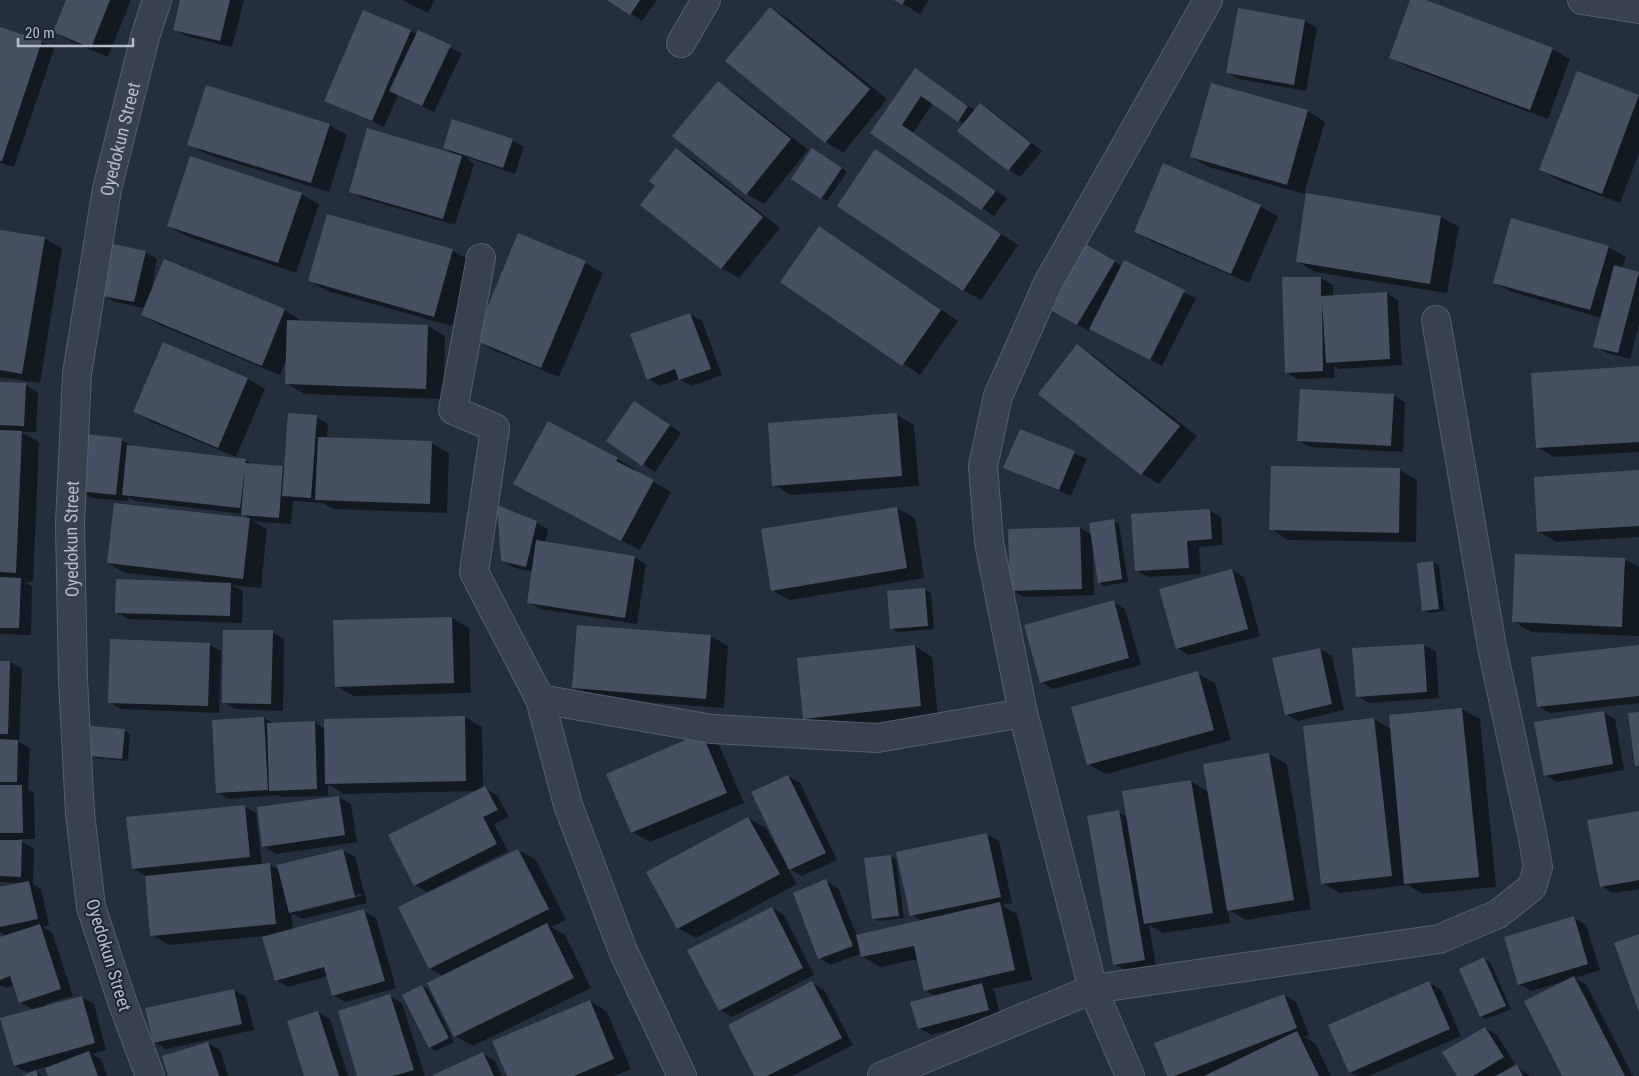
<svg xmlns="http://www.w3.org/2000/svg" width="1639" height="1076" viewBox="0 0 1639 1076" font-family="'Roboto Condensed',sans-serif">
<rect width="100%" height="100%" fill="#242f3e"/>
<g fill="#0007" fill-rule="evenodd">
<path d="M67 0H131L108 57 72 42 55 32Z"/>
<path d="M181 0H244L232 47 186 36 174 29Z"/>
<path d="M402 0H435L428 13Z"/>
<path d="M610 0H657L642 21Z"/>
<path d="M896 0H929L920 14Z"/>
<path d="M1411 0H1423L1553 49 1570 59 1548 119 1408 67 1390 57Z"/>
<path d="M770 8 788 19 887 99 843 153 826 142 726 61Z"/>
<path d="M1305 21 1317 28 1306 91 1239 79 1227 72Z"/>
<path d="M0 29 42 42 54 49 14 167 0 163Z"/>
<path d="M410 31 462 53 434 112 398 95 384 127 326 101Z"/>
<path d="M915 70 975 110 980 104 992 111 1042 151 1020 177 1009 170 964 124 933 103 913 133 1007 198 994 216 871 132Z"/>
<path d="M1578 72 1639 96V153L1620 203 1558 180 1540 170Z"/>
<path d="M718 82 735 93 808 150 764 204 747 194 674 136Z"/>
<path d="M1212 84 1308 111 1325 122 1304 194 1209 167 1191 157Z"/>
<path d="M329 125 347 135 329 192 206 154 189 144Z"/>
<path d="M512 140 524 147 515 174 466 157 474 164 455 225 362 198 350 191 455 155 444 147Z"/>
<path d="M676 149 694 160 780 228 739 278 721 268 657 186Z"/>
<path d="M875 151 1018 245 981 300 963 290Z"/>
<path d="M818 153 847 172 827 201 821 198Z"/>
<path d="M301 194 319 204 296 273 186 236 168 226Z"/>
<path d="M1307 195 1441 217 1459 227 1447 293 1315 272 1297 261Z"/>
<path d="M1260 206 1278 216 1249 283 1153 242 1135 232Z"/>
<path d="M328 216 453 251 471 261 452 326 327 291 310 281Z"/>
<path d="M820 227 958 321 920 375 782 282Z"/>
<path d="M0 231 44 238 62 248 40 383 0 377Z"/>
<path d="M1083 244 1122 266 1196 298 1162 366 1090 329 1089 331 1046 307Z"/>
<path d="M1608 247 1626 257 1622 269 1639 273V324L1630 359 1607 353 1595 346 1602 318 1512 292 1494 282Z"/>
<path d="M145 252 157 259 151 294 165 261 285 310 302 321 428 326 445 336 443 399 304 394 286 383 287 358 280 375 160 325 142 315 145 308 115 302 103 295Z"/>
<path d="M585 263 603 273 559 377 493 350 475 339Z"/>
<path d="M1321 278 1333 285V297L1386 293 1398 300 1402 365 1339 369 1334 366 1335 378 1298 379 1286 372Z"/>
<path d="M690 314 702 321 722 375 692 386 679 379 660 386 648 379Z"/>
<path d="M164 344 248 379 265 389 236 457 152 422 134 412Z"/>
<path d="M1077 346 1094 356 1197 436 1159 484 1142 474Z"/>
<path d="M1639 367V452L1554 457 1537 447Z"/>
<path d="M0 384 26 385 38 392 36 432H21L39 442 33 582H25L32 586 31 635 0 634Z"/>
<path d="M1393 395 1405 402 1403 452 1310 447 1298 440Z"/>
<path d="M646 409 681 433 655 472 607 441Z"/>
<path d="M897 415 914 425 919 486 791 495 774 485Z"/>
<path d="M316 417 328 424 327 439 431 443 449 453 447 513 334 509 323 503 293 501 291 524 252 521 267 529 261 588 231 585 243 591 242 623 128 619 116 612 202 583V581L126 573 108 563 115 504 252 520 243 514 135 501 128 497V501L92 498 80 491 121 440 133 446 245 460 253 464 285 467Z"/>
<path d="M548 423 618 459 635 469 634 471 671 492 640 550 532 494Z"/>
<path d="M1021 430 1087 459 1071 496 1005 467Z"/>
<path d="M1400 470 1417 480 1416 542 1288 540 1271 529Z"/>
<path d="M1639 472V537L1556 542 1538 531Z"/>
<path d="M897 508 915 518 924 578 790 600 772 590Z"/>
<path d="M1209 510 1221 517 1223 545 1199 547 1201 574 1148 577 1136 570Z"/>
<path d="M1113 521 1119 524 1128 582 1104 586 1099 582 1094 554H1093L1094 595 1024 597 1012 590 1010 530 1080 528 1092 535Z"/>
<path d="M536 522 548 529 545 543 634 557 646 564 637 624 540 609 528 602 533 572 515 568 502 561Z"/>
<path d="M1624 559 1639 567V636L1531 632 1513 621Z"/>
<path d="M1433 562 1439 565 1444 611 1429 613 1423 610Z"/>
<path d="M1232 570 1244 577 1260 636 1189 655 1177 648Z"/>
<path d="M925 590 931 593 934 629 897 632 891 628Z"/>
<path d="M1113 602 1125 609 1141 665 1053 689 1041 682Z"/>
<path d="M452 618 469 628 471 693 354 696 336 686Z"/>
<path d="M272 632 284 639 283 711 235 709 223 702Z"/>
<path d="M711 636 728 646 724 708 591 698 573 688Z"/>
<path d="M209 644 221 651 219 713 121 709 109 702Z"/>
<path d="M1424 645 1436 652 1439 698 1369 703 1357 696Z"/>
<path d="M915 646 932 657 938 716 822 729 805 718Z"/>
<path d="M1639 646V703L1550 713 1538 706Z"/>
<path d="M1320 649 1332 656 1344 710 1298 721 1286 714Z"/>
<path d="M0 662H10L22 669 19 742 30 748 28 790 34 793 35 839H18L34 849 33 884 41 889 49 925 43 927 52 932 73 996 46 1004 47 1006 81 997 94 1004 106 1050 92 1054 101 1059 107 1076H49L46 1067 34 1070 42 1076H25L34 1072 33 1071 27 1072 15 1066 34 1010 20 1002 14 985 6 988 0 985V939L7 936 0 932V888L22 883 0 882Z"/>
<path d="M1197 673 1215 683 1231 740 1106 774 1088 764Z"/>
<path d="M1462 709 1480 719 1496 887 1423 894 1408 885 1340 893 1322 883 1374 719 1391 729Z"/>
<path d="M1603 712 1615 719 1624 770 1557 782 1545 775Z"/>
<path d="M465 717 482 727 483 788 497 795 509 817 494 824 508 851 427 892 415 885 479 791 344 794 328 784V796L282 797 279 795 229 799 217 792 264 718 273 724 314 722 325 729Z"/>
<path d="M125 731 130 734 128 761 96 758 90 755Z"/>
<path d="M702 735 719 745 744 803 650 842 632 832Z"/>
<path d="M1269 754 1287 764 1311 909 1246 920 1228 909 1230 923 1163 933 1149 925 1156 966 1126 971 1114 964 1118 812 1127 817 1190 781 1209 792 1205 765Z"/>
<path d="M788 776 800 783 837 860 802 876 788 868 797 884 696 938 678 928 748 818 766 828 781 855 783 854Z"/>
<path d="M339 797 351 804 357 842 276 854 264 847 258 808Z"/>
<path d="M244 806 256 813 262 865H270L280 870 343 850 355 857 367 903 302 919 291 913 293 930 364 911 376 918 396 988 345 1002 333 995 328 976 288 987 276 980 264 936 169 945 152 935 146 876 133 868ZM361 894 362 896 298 912V910Z"/>
<path d="M1639 812V889L1613 893 1601 886Z"/>
<path d="M987 834 999 841 1012 903 1002 905 1017 914 1032 980 991 989 994 991 1001 1017 931 1035 919 1028 936 996 925 990 918 959 880 967 862 956V953L831 965 819 958 826 881 838 888 857 936 922 921 912 915 898 853Z"/>
<path d="M518 850 536 860 566 920 551 927 565 935 591 988 473 1046 455 1036 443 976 430 968Z"/>
<path d="M890 856 896 860 904 918 879 921 873 918Z"/>
<path d="M772 908 784 915 814 975 732 1017 720 1010Z"/>
<path d="M1574 918 1586 925 1600 970 1575 978 1586 984 1633 1076H1563L1562 982 1531 991 1519 984Z"/>
<path d="M1484 959 1490 962 1511 1009 1486 1019 1480 1016Z"/>
<path d="M812 983 824 990 853 1045 792 1076H756Z"/>
<path d="M1429 983 1441 990 1461 1036 1369 1076H1357L1350 1072Z"/>
<path d="M422 986 428 989 454 1042 435 1051 430 1048Z"/>
<path d="M234 990 246 997 254 1030 166 1049 154 1042Z"/>
<path d="M1284 995 1296 1002 1309 1035 1304 1037 1315 1043 1331 1076H1168Z"/>
<path d="M390 996 402 1003 425 1076H359Z"/>
<path d="M590 1001 607 1012 631 1069 614 1076H508Z"/>
<path d="M318 1012 330 1019 348 1076H305Z"/>
<path d="M1485 1028 1497 1035 1515 1064 1507 1069 1508 1071 1517 1066 1530 1076H1458Z"/>
<path d="M208 1043 220 1050 228 1076H169Z"/>
<path d="M483 1054 495 1061 502 1076H435Z"/>
</g>
<g fill="#455162">
<path d="M66 0H110L91 48 53 32Z"/>
<path d="M180 0H230L220 41 173 30Z"/>
<path d="M607 0H640L630 15Z"/>
<path d="M894 0H905L902 5Z"/>
<path d="M1410 0H1426L1553 48 1530 110 1389 58Z"/>
<path d="M770 7 870 89 825 143 725 61Z"/>
<path d="M1238 8 1305 20 1294 85 1226 73Z"/>
<path d="M363 10 411 30 372 121 324 101Z"/>
<path d="M0 27 42 41 2 161H0Z"/>
<path d="M418 30 451 45 422 106 389 91Z"/>
<path d="M915 68 968 106 958 122 921 96 902 125 996 191 981 210 870 133Z"/>
<path d="M1577 71 1639 95 1602 194 1539 170Z"/>
<path d="M718 81 791 139 746 195 672 136Z"/>
<path d="M1211 83 1308 110 1287 185 1190 157Z"/>
<path d="M206 85 330 124 311 183 187 145Z"/>
<path d="M980 103 1031 143 1008 171 957 131Z"/>
<path d="M452 119 513 139 503 168 443 148Z"/>
<path d="M367 128 462 156 443 219 349 192Z"/>
<path d="M676 148 763 217 721 269 640 205 655 186 649 181Z"/>
<path d="M812 148 842 168 821 199 791 179Z"/>
<path d="M875 149 1001 234 963 291 837 206Z"/>
<path d="M190 156 302 193 278 263 167 226Z"/>
<path d="M1163 163 1261 205 1231 274 1134 232Z"/>
<path d="M1306 193 1441 216 1430 284 1296 262Z"/>
<path d="M327 214 453 249 434 317 308 281Z"/>
<path d="M1511 218 1609 246 1590 310 1493 283Z"/>
<path d="M819 226 941 310 902 366 780 282Z"/>
<path d="M0 230 45 237 22 374 0 370Z"/>
<path d="M518 233 586 261 541 368 474 340Z"/>
<path d="M1082 242 1115 261 1077 325 1045 307Z"/>
<path d="M113 244 146 251 134 302 102 296Z"/>
<path d="M164 259 285 309 262 366 141 315Z"/>
<path d="M1124 260 1185 290 1150 360 1089 329Z"/>
<path d="M1614 265 1639 272 1618 353 1593 347Z"/>
<path d="M1282 277H1321V296L1387 292 1390 359 1326 363 1322 301 1323 371 1285 373Z"/>
<path d="M690 313 711 369 679 380 675 369 647 380 630 334Z"/>
<path d="M287 320 428 325 426 389 285 384Z"/>
<path d="M163 342 248 378 218 448 133 412Z"/>
<path d="M1077 344 1180 426 1141 475 1038 394Z"/>
<path d="M1639 366V442L1536 448 1531 373Z"/>
<path d="M0 382 26 383 24 426 0 425Z"/>
<path d="M1300 389 1394 394 1391 446 1297 441Z"/>
<path d="M634 401 670 425 642 466 606 441Z"/>
<path d="M288 413 317 415 311 498 282 496Z"/>
<path d="M897 413 902 476 772 486 768 423Z"/>
<path d="M548 421 618 458 616 461 654 480 621 541 513 484Z"/>
<path d="M1020 429 1075 451 1059 490 1003 468Z"/>
<path d="M0 430 22 431 16 573 0 572Z"/>
<path d="M85 434 122 438 116 495 79 491Z"/>
<path d="M318 437 432 441 430 504 315 500Z"/>
<path d="M127 445 246 459 245 463 283 466 279 518 241 515 245 468 240 508 122 495Z"/>
<path d="M1271 466 1400 468 1399 533 1269 530Z"/>
<path d="M1639 470V526L1537 532 1534 477Z"/>
<path d="M114 503 250 518 243 579 107 563Z"/>
<path d="M497 505 537 521 526 567 501 561Z"/>
<path d="M897 507 907 568 771 591 761 529Z"/>
<path d="M1210 509 1212 539 1187 541 1189 568 1135 571 1131 514Z"/>
<path d="M1114 519 1122 579 1098 583 1089 523Z"/>
<path d="M1080 527 1082 589 1010 591 1008 529Z"/>
<path d="M536 540 635 556 625 618 527 603Z"/>
<path d="M1515 554 1625 558 1622 627 1512 622Z"/>
<path d="M1433 561 1439 609 1422 611 1417 563Z"/>
<path d="M1232 569 1248 629 1176 649 1159 589Z"/>
<path d="M0 577 21 578 19 628H0Z"/>
<path d="M116 579 231 583 230 616 115 613Z"/>
<path d="M925 588 928 626 890 629 887 591Z"/>
<path d="M1114 600 1129 658 1040 683 1024 625Z"/>
<path d="M452 617 454 683 335 687 333 620Z"/>
<path d="M577 625 711 635 706 699 572 688Z"/>
<path d="M223 630H273L271 704 222 703Z"/>
<path d="M110 639 210 643 208 706 108 703Z"/>
<path d="M1424 644 1427 692 1356 697 1352 648Z"/>
<path d="M915 645 921 706 803 719 797 658Z"/>
<path d="M1639 645V696L1537 707 1531 657Z"/>
<path d="M1320 648 1332 704 1285 715 1272 658Z"/>
<path d="M0 661H10L8 734H0Z"/>
<path d="M1198 671 1214 730 1087 765 1071 707Z"/>
<path d="M1462 708 1479 877 1404 884 1389 715Z"/>
<path d="M1604 711 1613 764 1544 776 1534 722Z"/>
<path d="M1639 712V766H1635L1628 713Z"/>
<path d="M465 716 466 781 325 784 324 719Z"/>
<path d="M264 717 268 790 216 793 212 720Z"/>
<path d="M1374 718 1392 876 1321 884 1303 726Z"/>
<path d="M315 721 317 789 269 791 267 723Z"/>
<path d="M91 726 125 729 122 759 89 756Z"/>
<path d="M702 733 727 793 631 833 606 774Z"/>
<path d="M0 739 18 740 17 782H0Z"/>
<path d="M1269 753 1294 900 1227 911 1203 764Z"/>
<path d="M788 775 826 853 789 870 751 792Z"/>
<path d="M1191 780 1213 913 1144 924 1122 791Z"/>
<path d="M0 785H22L23 833H0Z"/>
<path d="M485 786 498 810 483 817 497 844 414 886 388 835Z"/>
<path d="M339 796 345 835 262 847 257 807Z"/>
<path d="M245 805 250 857 132 869 126 817Z"/>
<path d="M1119 810 1145 960 1113 965 1087 816Z"/>
<path d="M1639 811V880L1600 887 1587 820Z"/>
<path d="M748 817 780 874 677 929 646 872Z"/>
<path d="M987 833 1001 897 910 916 896 852Z"/>
<path d="M0 840H22L21 877 0 876Z"/>
<path d="M343 849 355 897 289 913 277 865Z"/>
<path d="M518 849 549 909 429 969 398 907Z"/>
<path d="M891 855 899 916 872 919 864 858Z"/>
<path d="M270 863 276 924 150 936 145 876Z"/>
<path d="M826 879 853 946 818 959 793 893Z"/>
<path d="M29 881 38 919 0 927V887Z"/>
<path d="M1000 902 1015 970 924 991 914 946 861 957 856 935Z"/>
<path d="M772 907 803 968 719 1011 687 950Z"/>
<path d="M364 909 385 981 332 996 324 967 275 981 262 937Z"/>
<path d="M1574 916 1588 964 1518 985 1504 937Z"/>
<path d="M547 923 574 978 454 1037 427 983Z"/>
<path d="M40 924 61 989 19 1003 10 976 0 980V937Z"/>
<path d="M1639 934V1012L1614 943Z"/>
<path d="M1484 957 1506 1006 1480 1017 1459 969Z"/>
<path d="M1574 976 1625 1076H1562L1524 1001Z"/>
<path d="M812 981 842 1038 767 1076H754L728 1025Z"/>
<path d="M1429 981 1450 1029 1349 1073 1328 1025Z"/>
<path d="M982 983 989 1010 918 1029 910 1002Z"/>
<path d="M422 985 449 1038 429 1048 402 995Z"/>
<path d="M234 989 242 1024 153 1043 145 1008Z"/>
<path d="M390 994 414 1070 393 1076H357L338 1011Z"/>
<path d="M1284 994 1297 1028 1174 1076H1167L1154 1043Z"/>
<path d="M82 996 95 1043 14 1066 0 1018Z"/>
<path d="M590 1000 614 1059 574 1076H507L492 1041Z"/>
<path d="M318 1011 339 1076H304L287 1021Z"/>
<path d="M1485 1027 1504 1057 1473 1076H1457L1442 1052Z"/>
<path d="M1297 1031 1319 1076H1204Z"/>
<path d="M208 1042 219 1076H168L162 1056Z"/>
<path d="M89 1051 98 1076H48L45 1068Z"/>
<path d="M483 1052 494 1076H434L433 1075Z"/>
<path d="M1517 1065 1523 1076H1495Z"/>
<path d="M36 1070 38 1076H22Z"/>
</g>
<g fill="none" stroke-linecap="round" stroke-linejoin="round">
<g stroke="#565f6c" stroke-width="30">
<g id="minor">
<path d="M1582 0 1639 9"/>
<path d="M681 43 706 0"/>
<path d="M481 258 453 410 495 428 474 572 540 699 568 805 623 951 682 1076"/>
<path d="M540 699 712 729 877 738 1023 713"/>
<path id="s1" d="M150 1076 123 1004 91 907 80 813 73 680 70 524 77 374 107 189 145 37 157 0"/>
<path d="M882 1076 1093 989 1439 939 1498 914 1532 887 1538 867 1532 833 1492 647 1436 320"/>
<path d="M1130 1076 1093 989 1023 713 989 542 983 466 998 396 1048 283 1208 0"/>
</g>
</g>
<use href="#minor" stroke="#38414e" stroke-width="28"/>
</g>
<g text-anchor="middle" dominant-baseline="central" stroke-width="4" stroke-linejoin="round" paint-order="stroke">
<g font-size="18" fill="#b4bcc9" stroke="#1d2633">
<text stroke="none"><textPath href="#s1" startOffset="952">Oyedokun Street</textPath></text>
<text stroke="none"><textPath href="#s1" startOffset="548">Oyedokun Street</textPath></text>
<text transform="translate(109 955) rotate(73)">Oyedokun Street</text>
</g>
</g>
<path d="M18 38v8h115v-8" fill="none" stroke="#b4bcc9" stroke-width="2.5"/>
<text x="25" y="38" font-size="15" fill="#b4bcc9" stroke="#1d2633" stroke-width="4" paint-order="stroke">20 m</text>
</svg>
